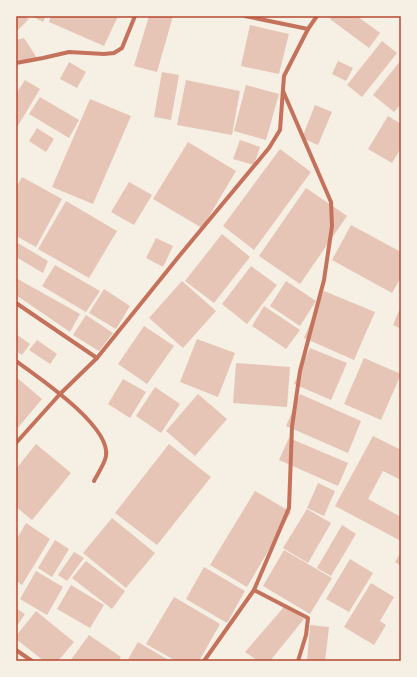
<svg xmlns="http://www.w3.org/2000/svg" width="417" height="677" viewBox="0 0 417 677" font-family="'Asap Condensed',sans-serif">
<rect width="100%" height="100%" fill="#f6efe4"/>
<g fill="#e6c5b7">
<path d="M16 16H24L29 19 16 32Z"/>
<path d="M32 16H46L43 22Z"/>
<path d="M51 16H118L104 46 49 22Z"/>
<path d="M149 16H173L157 72 134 66Z"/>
<path d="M332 16H357L380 33 369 48 330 19Z"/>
<path d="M250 25 289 34 279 74 241 66Z"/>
<path d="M24 38 37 58 16 61V40Z"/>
<path d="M382 41 397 53 362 97 347 85Z"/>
<path d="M401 60V104L394 112 373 95Z"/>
<path d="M338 61 353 68 346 81 332 74Z"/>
<path d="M69 62 86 72 77 88 60 79Z"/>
<path d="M162 72 179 75 171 120 154 117Z"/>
<path d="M25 80 40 89 16 129V94Z"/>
<path d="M186 80 240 91 232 135 177 125Z"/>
<path d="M246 85 279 94 266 140 234 131Z"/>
<path d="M40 97 79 120 69 138 29 114Z"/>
<path d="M90 99 131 116 93 204 52 187Z"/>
<path d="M315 105 332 112 318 145 302 138Z"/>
<path d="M388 116 401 124V148L392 163 368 149Z"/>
<path d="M37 128 54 139 46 152 29 141Z"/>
<path d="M240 140 260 147 254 165 233 159Z"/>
<path d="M188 142 236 171 202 228 153 199Z"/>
<path d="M280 149 311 172 254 250 223 226Z"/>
<path d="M22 177 62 199 36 247 16 236V188Z"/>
<path d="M129 182 152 195 134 225 111 212Z"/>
<path d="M306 188 347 216 300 284 259 256Z"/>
<path d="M66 201 117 231 89 278 38 249Z"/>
<path d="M351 225 401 252V277L392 293 332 260Z"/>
<path d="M222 234 250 257 214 303 185 281Z"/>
<path d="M156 238 173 246 163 267 146 258Z"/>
<path d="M16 242 48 261 43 273 16 257Z"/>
<path d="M55 265 100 291 86 312 42 286Z"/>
<path d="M251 266 277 285 247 324 222 304Z"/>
<path d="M16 278 80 314 70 332 16 295Z"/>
<path d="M182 281 216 311 183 348 149 318Z"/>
<path d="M286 281 316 301 300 326 270 306Z"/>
<path d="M104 289 130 306 116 329 89 313Z"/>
<path d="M324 291 375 312 354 360 304 338Z"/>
<path d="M264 306 300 330 286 349 252 326Z"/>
<path d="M401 306V329L393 325Z"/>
<path d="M86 315 113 333 99 351 73 335Z"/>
<path d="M144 326 174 346 147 384 118 364Z"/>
<path d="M16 334 30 344 22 355 16 351Z"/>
<path d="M197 339 235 353 218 397 180 382Z"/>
<path d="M37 340 57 354 50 364 29 350Z"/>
<path d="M310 348 347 363 331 400 294 384Z"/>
<path d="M364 358 401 374 381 420 344 404Z"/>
<path d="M236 363 290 367 287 407 233 403Z"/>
<path d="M16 377 42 399 16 430Z"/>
<path d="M123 379 146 392 130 418 108 404Z"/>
<path d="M155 387 180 404 161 433 136 416Z"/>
<path d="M198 394 227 419 195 456 166 431Z"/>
<path d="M300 394 361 421 348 453 286 426Z"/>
<path d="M373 436 401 450V480L383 471 368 499 401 517V541L335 506Z"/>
<path d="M289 438 348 463 338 486 279 460Z"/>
<path d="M36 444 71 473 32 520 16 507V469Z"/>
<path d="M169 444 211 477 157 545 115 513Z"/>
<path d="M318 483 335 491 324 516 307 508Z"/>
<path d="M255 491 291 512 247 587 210 565Z"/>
<path d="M307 509 331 523 308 563 283 548Z"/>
<path d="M112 518 155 553 126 588 83 553Z"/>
<path d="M26 523 50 539 22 585 16 581V540Z"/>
<path d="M342 525 356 534 331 576 317 568Z"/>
<path d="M55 540 69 549 52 577 38 568Z"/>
<path d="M284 550 332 578 310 614 263 586Z"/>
<path d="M74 552 84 558 67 581 58 575Z"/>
<path d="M401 552V566L395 562Z"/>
<path d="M350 559 373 573 349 612 326 599Z"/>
<path d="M86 561 125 591 112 609 72 578Z"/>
<path d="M204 567 245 591 227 623 186 599Z"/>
<path d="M36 571 63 587 47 615 20 599Z"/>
<path d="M371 583 394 597 380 621 386 625 374 645 344 627Z"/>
<path d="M71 585 104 605 90 628 57 609Z"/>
<path d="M174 597 220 624 199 661H176L146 644Z"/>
<path d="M284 607 304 619 270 661H258L245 652Z"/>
<path d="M16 608 25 614 16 627Z"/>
<path d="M36 611 74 642 58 661H44L16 639V636Z"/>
<path d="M310 625 329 627 325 661H307Z"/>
<path d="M89 635 121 657 118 661H70Z"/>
<path d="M138 642 170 661H127Z"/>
</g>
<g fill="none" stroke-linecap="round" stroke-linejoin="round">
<g stroke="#c5725c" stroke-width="4">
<path d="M245 16 308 29"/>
<path d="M16 63 43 58 69 52 104 54 114 53 122 48 135 16"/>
<path d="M283 91 331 202 332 226 324 280 300 371 292 427 289 508 254 590 308 618 306 635 298 661"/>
<path d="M16 303 97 358"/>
<path d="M16 361C38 377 111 426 106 456 105 463 97 475 94 481"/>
<path d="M16 443 60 394 97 358 180 255 269 148 280 130 284 76 308 29 317 16"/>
<path d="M16 650 32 661"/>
<path d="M204 661 254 590"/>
</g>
</g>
<rect width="417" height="677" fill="none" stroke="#f6efe4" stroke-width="34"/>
<rect x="17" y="17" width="383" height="643" fill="none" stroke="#b5482f" stroke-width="1.5"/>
</svg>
